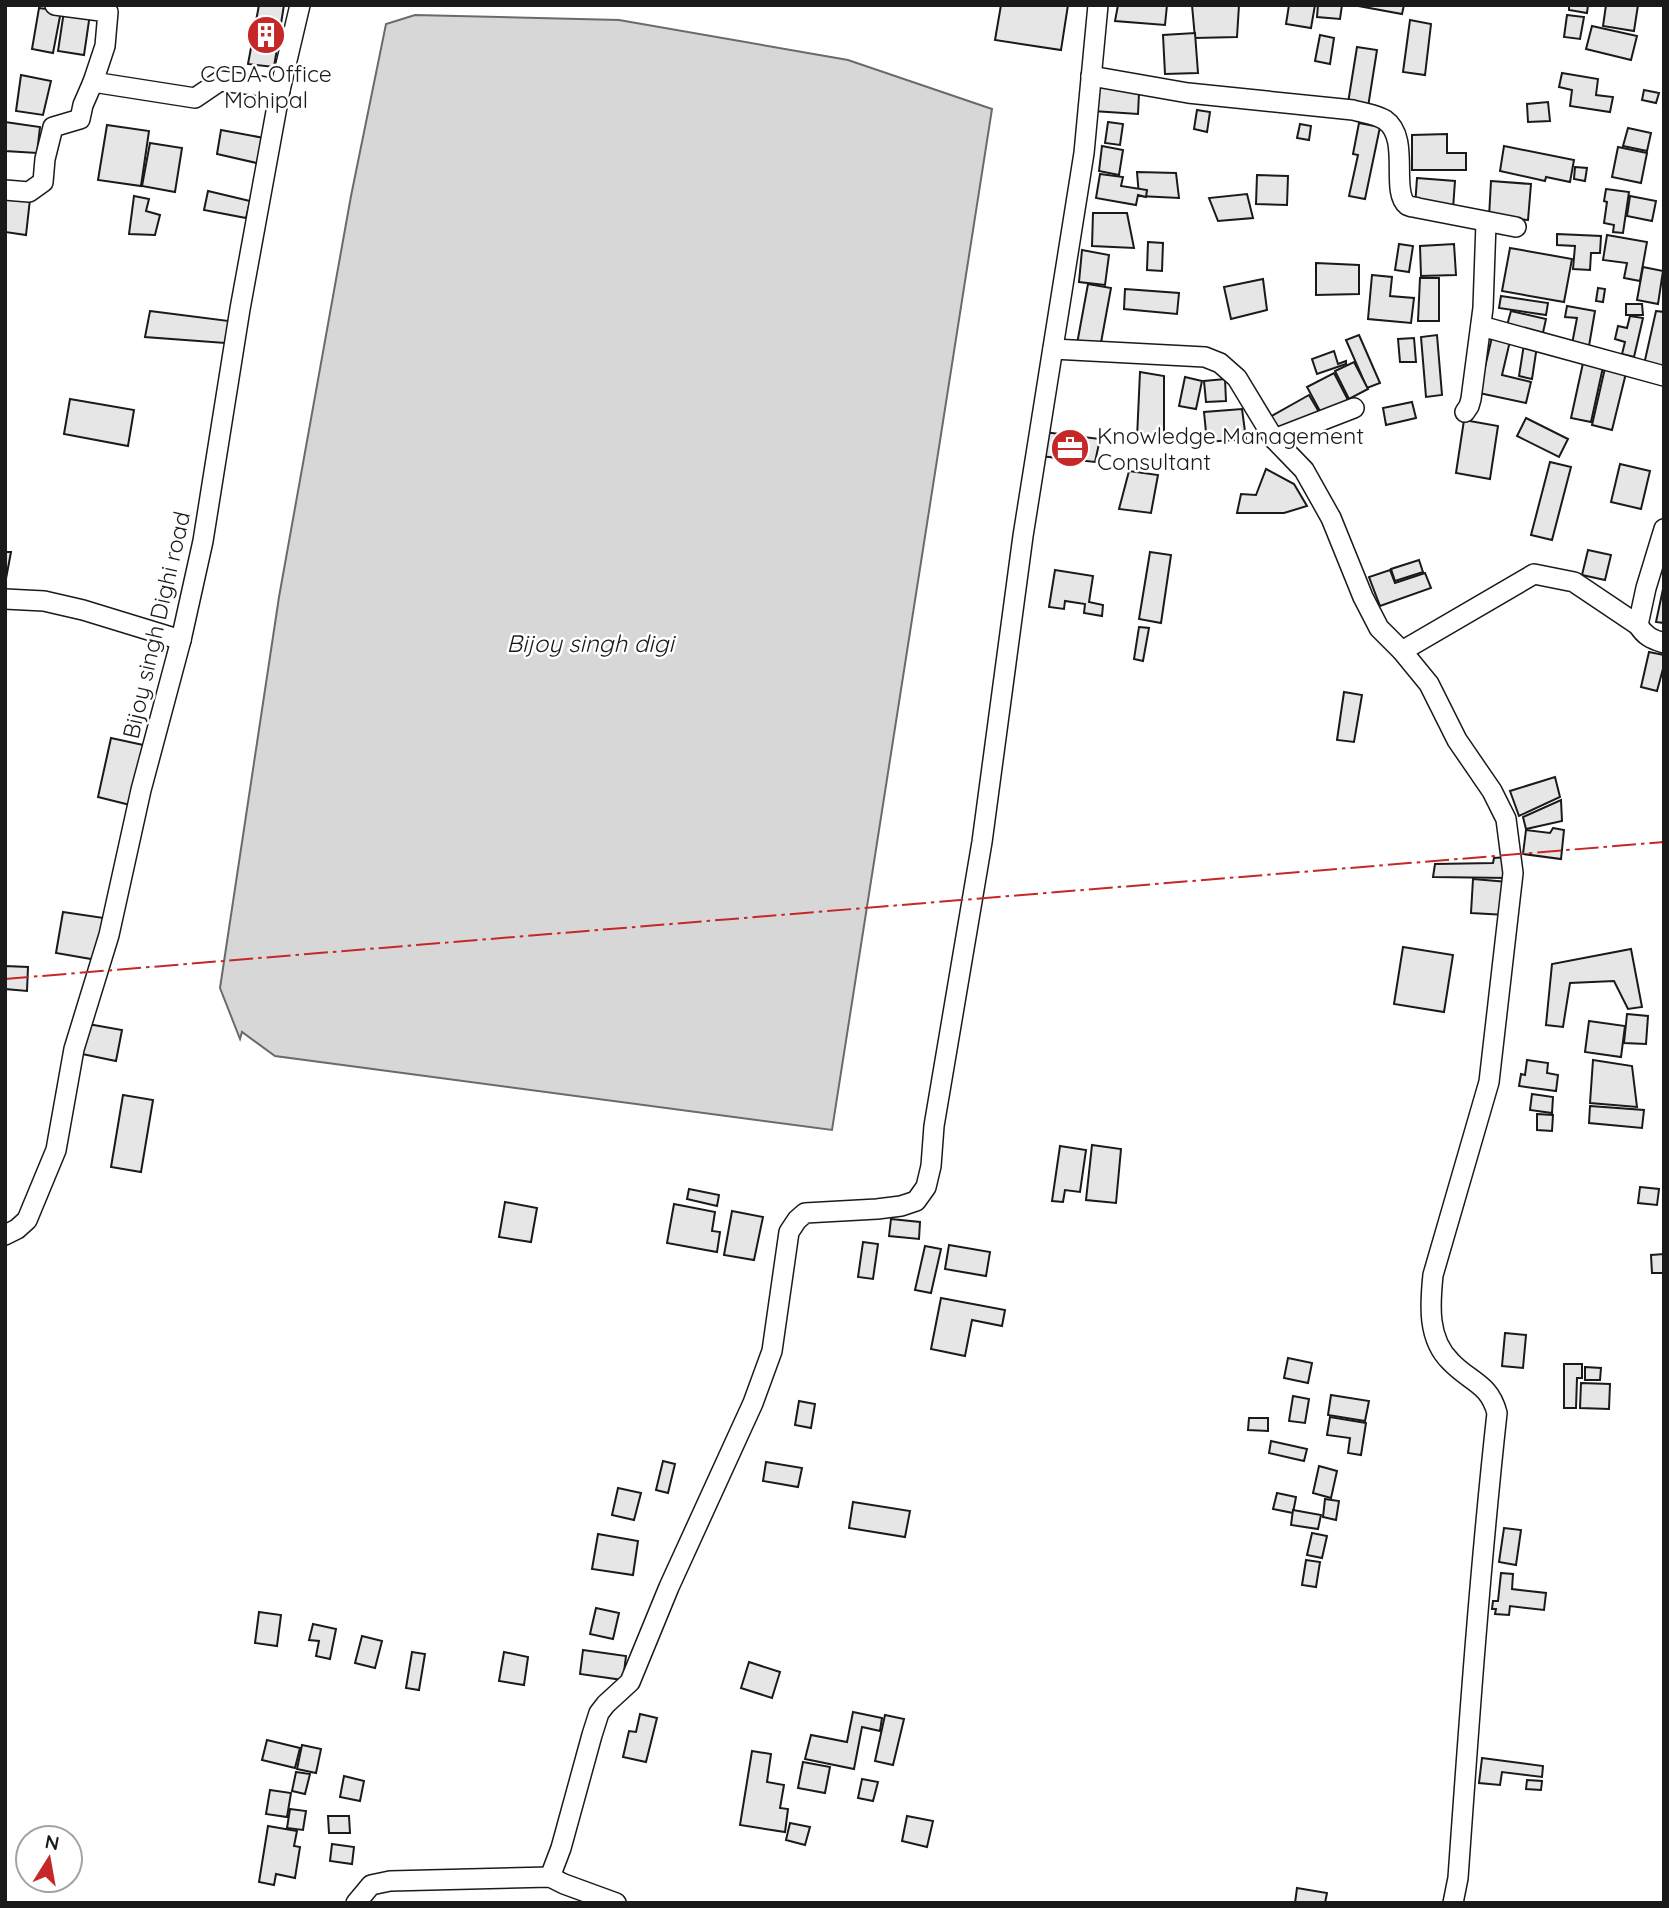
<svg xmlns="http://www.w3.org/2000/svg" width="1669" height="1908" viewBox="0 0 1669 1908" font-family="Quicksand,sans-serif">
<rect width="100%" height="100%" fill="#fff"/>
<path fill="#d7d7d7" stroke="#6a6a6a" stroke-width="2" d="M415 15 619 20 848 60 992 109 832 1130 275 1056 242 1032 240 1039 220 988 279 597 351 196 386 24Z"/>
<g fill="#e6e6e6" stroke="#1a1a1a" stroke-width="2">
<path d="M259 5H284L274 67 248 64Z"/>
<path d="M1001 5H1068L1061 50 995 40Z"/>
<path d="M1118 5H1167L1165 25 1115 21Z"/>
<path d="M1192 5H1239L1237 37 1195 38Z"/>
<path d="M1289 5H1315L1311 28 1286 24Z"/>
<path d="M1318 5H1342L1340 19 1317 17Z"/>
<path d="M1353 5H1404L1402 14Z"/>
<path d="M1569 5H1588L1587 13 1569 10Z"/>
<path d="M1606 5H1638L1634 31 1603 26Z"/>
<path d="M39 8 61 11 53 53 32 49Z"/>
<path d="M64 11 90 14 84 55 58 51Z"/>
<path d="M1567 15 1584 17 1580 39 1564 37Z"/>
<path d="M1410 20 1431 24 1425 75 1403 72Z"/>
<path d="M1592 26 1637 36 1631 60 1586 49Z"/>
<path d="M1195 33 1198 73 1165 74 1163 35Z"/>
<path d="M1320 35 1334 38 1330 64 1315 61Z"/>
<path d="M1357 47 1377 50 1368 107 1348 103Z"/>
<path d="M1562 73 1598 79 1596 95 1613 97 1610 112 1570 106 1572 90 1559 87Z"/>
<path d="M21 75 51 81 43 115 16 111Z"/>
<path d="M1095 86 1139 93 1138 114 1093 111Z"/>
<path d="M1644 90 1659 93 1656 103 1642 100Z"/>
<path d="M1548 102 1550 121 1528 122 1527 104Z"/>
<path d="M1197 110 1210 112 1207 132 1194 129Z"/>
<path d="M5 122 40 127 37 153 5 151Z"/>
<path d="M1108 122 1123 124 1120 145 1105 143Z"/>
<path d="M1359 123 1380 127 1365 199 1349 196 1358 155 1353 154Z"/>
<path d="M1300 124 1311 126 1309 140 1297 138Z"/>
<path d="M107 125 149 131 141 186 98 180Z"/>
<path d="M1628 128 1651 133 1647 151 1623 146Z"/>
<path d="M221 130 264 138 261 164 217 154Z"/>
<path d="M1447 134V153H1466V170H1412V135Z"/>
<path d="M150 143 182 148 175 192 142 186Z"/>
<path d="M1102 146 1123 150 1119 175 1099 171Z"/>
<path d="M1504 146 1574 160 1570 182 1546 177 1545 181 1500 171Z"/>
<path d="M1618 147 1647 153 1641 183 1612 177Z"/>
<path d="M1575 167 1587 168 1585 181 1574 179Z"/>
<path d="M1137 172 1176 173 1179 198 1139 196Z"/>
<path d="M1100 174 1123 177 1121 186 1147 190 1146 197 1138 195 1136 205 1096 198Z"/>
<path d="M1257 175 1288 176 1287 205 1256 204Z"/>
<path d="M1417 178 1455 181 1453 209 1415 206Z"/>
<path d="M1491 181 1531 184 1528 220 1489 217Z"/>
<path d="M1606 189 1629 192 1623 233 1613 232 1614 225 1604 223 1607 202 1604 201Z"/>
<path d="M208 191 250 201 246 218 204 210Z"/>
<path d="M1247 194 1253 218 1218 221 1209 198Z"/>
<path d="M5 196 30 199 26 235 5 232Z"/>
<path d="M134 196 149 199 146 211 160 215 155 235 129 234Z"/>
<path d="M1630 196 1656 201 1652 221 1627 216Z"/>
<path d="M1093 213H1127L1134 248 1092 246Z"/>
<path d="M1557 234 1601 236 1600 253H1591L1590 270 1573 269 1575 246 1557 245Z"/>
<path d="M1607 235 1647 242 1640 281 1624 278 1627 263 1603 260Z"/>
<path d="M1148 242 1163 243 1162 271 1147 270Z"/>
<path d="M1399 244 1413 246 1409 272 1395 270Z"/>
<path d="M1454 244 1456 275 1421 276 1420 246Z"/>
<path d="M1510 248 1572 259 1564 302 1502 291Z"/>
<path d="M1082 250 1109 255 1105 285 1079 282Z"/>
<path d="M1316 263 1359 265V294L1316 295Z"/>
<path d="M1643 267 1663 271 1658 304 1637 300Z"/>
<path d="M1372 275 1392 277 1390 296 1414 298 1411 323 1368 319Z"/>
<path d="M1420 278H1439V321H1418Z"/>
<path d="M1263 279 1267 310 1231 319 1224 287Z"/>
<path d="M1088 284 1111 288 1100 348 1077 344Z"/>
<path d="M1598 288 1605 289 1603 302 1596 301Z"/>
<path d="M1125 289 1179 293 1177 314 1124 309Z"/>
<path d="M1501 296 1548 303 1546 315 1499 308Z"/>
<path d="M1626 304H1642L1643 315H1626Z"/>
<path d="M1567 306 1595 311 1589 346 1572 344 1577 318 1565 317Z"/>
<path d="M150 311 229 321 225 343 145 337Z"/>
<path d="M1511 311 1546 319 1542 337 1506 329Z"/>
<path d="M1656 311 1664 312V373L1643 369Z"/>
<path d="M1630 316 1643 318 1634 357 1622 354 1625 342 1615 339 1618 326 1627 328Z"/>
<path d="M1359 335 1380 383 1367 388 1346 340Z"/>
<path d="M1437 335 1442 395 1426 397 1421 337Z"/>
<path d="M1492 337 1510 341 1502 375 1531 382 1526 403 1479 393Z"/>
<path d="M1414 338 1416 362H1400L1398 339Z"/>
<path d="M1524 344 1537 346 1532 379 1519 376Z"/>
<path d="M1334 351 1338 364 1346 361V364L1317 374 1312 359Z"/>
<path d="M1354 362 1368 389 1349 399 1335 371Z"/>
<path d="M1583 363 1603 367 1591 422 1571 418Z"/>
<path d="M1605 368 1626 373 1612 430 1592 425Z"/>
<path d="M1140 372 1164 376V439L1137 438Z"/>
<path d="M1334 373 1348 400 1321 413 1307 387Z"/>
<path d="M1185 377 1202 381 1196 409 1179 406Z"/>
<path d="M1225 379 1226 401 1206 402 1204 381Z"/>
<path d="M1309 395 1319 412 1281 435 1270 417Z"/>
<path d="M70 399 134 410 128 446 64 434Z"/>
<path d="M1412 402 1416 418 1386 425 1383 408Z"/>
<path d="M1242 409 1246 439 1207 442 1204 412Z"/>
<path d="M1526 418 1568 439 1559 457 1517 436Z"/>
<path d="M1464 420 1498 426 1490 479 1456 473Z"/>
<path d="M1044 432 1100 439 1095 462 1040 456Z"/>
<path d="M1550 462 1571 467 1552 540 1531 535Z"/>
<path d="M1620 464 1650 471 1641 509 1611 502Z"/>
<path d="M1266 469 1294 484 1307 506 1284 513H1237L1241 494 1256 495Z"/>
<path d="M1129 471 1158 475 1151 513 1119 509Z"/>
<path d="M1588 550 1611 555 1605 580 1582 575Z"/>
<path d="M5 552H11L5 584Z"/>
<path d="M1150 552 1171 555 1161 623 1139 619Z"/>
<path d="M1419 560 1423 572 1395 581 1391 569Z"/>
<path d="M1055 570 1093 576 1089 602 1103 605 1102 616 1084 613 1085 604 1065 601 1064 609 1049 607Z"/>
<path d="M1390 570 1395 583 1425 573 1431 588 1380 606 1369 577Z"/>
<path d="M1663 589H1664V623L1656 622Z"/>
<path d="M1139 627 1149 628 1143 661 1134 659Z"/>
<path d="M1649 652 1664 655V665L1657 691 1641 687Z"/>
<path d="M1344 692 1362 695 1354 742 1337 740Z"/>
<path d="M111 738 148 746 134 806 98 797Z"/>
<path d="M1555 777 1560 797 1519 816 1510 791Z"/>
<path d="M1561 800 1562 821 1526 829 1523 817Z"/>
<path d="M1553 828 1564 830 1561 859 1523 854 1526 830 1550 833Z"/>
<path d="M1508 857 1509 878 1433 877 1435 864 1493 863 1494 858Z"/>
<path d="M1473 879 1508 882 1506 915 1471 913Z"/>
<path d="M63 912 104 918 97 960 56 953Z"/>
<path d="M1403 947 1453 955 1444 1012 1394 1004Z"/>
<path d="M1631 949 1642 1007 1628 1009 1614 981 1570 983 1563 1027 1546 1025 1552 964Z"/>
<path d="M5 966 28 967 27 991 5 989Z"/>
<path d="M1627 1014 1648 1016 1646 1044 1624 1043Z"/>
<path d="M1589 1021 1625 1026 1621 1057 1585 1052Z"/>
<path d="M88 1024 122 1030 116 1061 82 1054Z"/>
<path d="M1527 1060 1548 1063 1547 1073 1558 1075 1556 1091 1519 1086 1521 1074 1525 1075Z"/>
<path d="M1593 1060 1632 1066 1637 1107 1590 1103Z"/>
<path d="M1532 1094 1553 1097 1552 1113 1530 1110Z"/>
<path d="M123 1095 153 1100 141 1172 111 1167Z"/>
<path d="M1590 1106 1644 1110 1642 1128 1589 1123Z"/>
<path d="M1537 1114 1553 1115 1552 1131 1537 1130Z"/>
<path d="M1092 1145 1121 1149 1116 1203 1086 1200Z"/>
<path d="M1060 1146 1086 1150 1080 1192 1065 1190 1063 1202 1052 1201Z"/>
<path d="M1640 1187 1659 1189 1657 1205 1638 1203Z"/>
<path d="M689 1189 719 1195 717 1206 687 1199Z"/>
<path d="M505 1202 537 1208 531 1242 499 1237Z"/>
<path d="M674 1204 715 1212 712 1231 720 1232 717 1252 667 1243Z"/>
<path d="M732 1211 763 1217 754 1260 724 1255Z"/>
<path d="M891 1219 920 1222 919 1239 889 1236Z"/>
<path d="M863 1242 878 1244 873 1279 858 1277Z"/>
<path d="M949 1245 990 1252 986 1276 945 1269Z"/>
<path d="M925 1246 941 1249 931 1293 915 1290Z"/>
<path d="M1664 1254V1273H1652L1651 1255Z"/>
<path d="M941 1298 1005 1310 1002 1326 972 1320 965 1356 931 1349Z"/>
<path d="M1505 1333 1526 1335 1523 1368 1502 1366Z"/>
<path d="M1288 1358 1312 1363 1308 1383 1284 1378Z"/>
<path d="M1564 1364H1582V1378H1577L1576 1408H1564Z"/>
<path d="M1585 1367 1601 1368 1600 1380H1585Z"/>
<path d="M1581 1383 1610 1384 1609 1409 1580 1408Z"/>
<path d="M1331 1395 1369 1401 1365 1421 1328 1415Z"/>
<path d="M1293 1396 1309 1399 1305 1423 1289 1421Z"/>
<path d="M799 1401 815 1404 811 1428 795 1425Z"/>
<path d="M1330 1417 1366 1423 1361 1455 1348 1453 1350 1438 1327 1435Z"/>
<path d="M1249 1418H1268V1431L1248 1430Z"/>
<path d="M1271 1441 1307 1449 1304 1461 1269 1453Z"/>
<path d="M663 1461 675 1464 668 1493 656 1490Z"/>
<path d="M766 1462 802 1468 798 1487 763 1481Z"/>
<path d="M1319 1466 1337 1471 1331 1498 1313 1493Z"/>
<path d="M618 1488 641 1493 634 1520 612 1515Z"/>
<path d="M1277 1493 1296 1497 1293 1513 1273 1509Z"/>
<path d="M1325 1499 1339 1501 1336 1520 1323 1517Z"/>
<path d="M853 1502 910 1511 905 1537 849 1528Z"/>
<path d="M1293 1510 1321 1515 1318 1529 1291 1525Z"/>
<path d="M1504 1528 1521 1530 1516 1565 1499 1562Z"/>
<path d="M1312 1533 1327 1536 1322 1558 1307 1555Z"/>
<path d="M598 1534 638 1541 633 1575 592 1569Z"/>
<path d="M1306 1560 1320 1562 1316 1587 1302 1585Z"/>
<path d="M1501 1573 1513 1574 1512 1589 1546 1593 1544 1610 1510 1606 1509 1615 1495 1614 1496 1609H1492L1493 1601H1498Z"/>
<path d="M596 1608 619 1613 613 1639 590 1634Z"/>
<path d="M259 1612 281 1615 277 1646 255 1643Z"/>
<path d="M313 1624 336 1629 330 1659 316 1656 319 1641 309 1640Z"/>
<path d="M362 1636 382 1641 375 1668 355 1663Z"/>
<path d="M583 1650 626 1656 623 1680 580 1674Z"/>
<path d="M412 1652 425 1654 419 1690 406 1688Z"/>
<path d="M504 1652 528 1657 524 1685 499 1681Z"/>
<path d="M749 1662 780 1672 772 1698 741 1688Z"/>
<path d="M853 1712 882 1718 880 1731 862 1727 854 1769 805 1759 811 1735 847 1742Z"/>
<path d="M640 1714 657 1718 646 1762 623 1757 629 1731 636 1732Z"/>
<path d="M885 1715 904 1719 893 1765 875 1761Z"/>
<path d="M267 1740 300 1748 295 1768 262 1760Z"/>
<path d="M302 1745 321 1749 316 1773 297 1769Z"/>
<path d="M752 1751 771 1754 767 1782 784 1785 780 1808 788 1809 785 1832 740 1825Z"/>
<path d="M1482 1758 1543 1766 1542 1777 1502 1772 1500 1785 1479 1783Z"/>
<path d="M803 1762 830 1767 825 1793 798 1788Z"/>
<path d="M296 1772 310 1774 305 1794 292 1791Z"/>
<path d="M344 1776 364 1781 360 1801 340 1797Z"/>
<path d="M862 1779 878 1782 873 1801 858 1798Z"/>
<path d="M1527 1780 1542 1781 1541 1790 1526 1789Z"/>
<path d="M270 1790 291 1793 287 1817 266 1814Z"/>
<path d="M290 1809 306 1811 303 1830 287 1828Z"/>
<path d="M328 1816H349L350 1833H329Z"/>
<path d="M907 1816 933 1821 927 1847 902 1841Z"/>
<path d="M790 1823 810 1827 805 1845 786 1840Z"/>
<path d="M268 1826 297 1831 294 1846 300 1847 295 1878 276 1874 274 1885 259 1882Z"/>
<path d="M332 1844 354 1847 352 1864 330 1861Z"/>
<path d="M1297 1888 1327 1893 1325 1903H1295Z"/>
</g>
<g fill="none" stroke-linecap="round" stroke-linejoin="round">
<g stroke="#1a1a1a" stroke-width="22">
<g id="minor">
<path d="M55 5 108 12 105 46 93 82 195 98 220 81 255 85 280 90"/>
<path d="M1091 76 1188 93 1353 110C1363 113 1376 114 1385 120 1411 138 1390 191 1407 205 1410 207 1415 207 1418 208L1516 227"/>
<path d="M5 190 29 192 43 182 45 159 53 127 80 119 83 105 93 82"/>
<path d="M1481 326 1664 376"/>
<path d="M1053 349 1205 357 1220 363 1237 378 1274 439 1304 470 1331 518 1363 597 1379 628 1402 651 1429 684 1457 740 1492 791 1506 819 1513 873 1489 1082 1433 1275C1430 1304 1427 1339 1451 1362 1470 1382 1489 1383 1497 1413 1480 1568 1469 1722 1458 1878L1453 1903"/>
<path d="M1465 412 1469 406 1471 399 1483 308 1486 223"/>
<path d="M1274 439 1354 408"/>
<path d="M1664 529 1646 588 1638 625C1645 636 1651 639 1664 643"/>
<path d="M5 599 44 601 83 610 181 640"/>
<path d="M1402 651 1534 574 1574 582 1638 625"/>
<path d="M5 1235 17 1229 27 1220 56 1150 74 1049 109 935 141 790 181 640 203 541 240 309 280 90 300 5"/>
<path d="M550 1877 561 1848 592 1735 599 1713 606 1704 630 1682 669 1587 753 1403 772 1351 789 1232 797 1220 805 1213 877 1209 901 1206 916 1201 926 1187 931 1166 934 1126 982 842 1023 536 1084 153 1098 5"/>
<path d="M356 1903 371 1885 390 1881 550 1877 564 1884 616 1903"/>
</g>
</g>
<use href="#minor" stroke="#fff" stroke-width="19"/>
<path stroke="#c62828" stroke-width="2" stroke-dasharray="24 5 3.5 5" stroke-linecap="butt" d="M5 979 1664 842"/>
</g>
<defs>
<g id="building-disc" transform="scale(2.0125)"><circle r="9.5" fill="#c62828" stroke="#fff"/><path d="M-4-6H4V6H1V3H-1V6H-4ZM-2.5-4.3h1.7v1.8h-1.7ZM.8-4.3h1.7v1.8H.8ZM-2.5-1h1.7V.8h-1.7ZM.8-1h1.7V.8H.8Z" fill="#fff"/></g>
<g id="office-disc" transform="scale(2.0125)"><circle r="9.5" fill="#c62828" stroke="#fff"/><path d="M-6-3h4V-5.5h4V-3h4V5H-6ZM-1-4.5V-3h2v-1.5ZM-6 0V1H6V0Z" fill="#fff"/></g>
</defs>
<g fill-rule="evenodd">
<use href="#building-disc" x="266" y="35"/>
<use href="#office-disc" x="1070" y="448"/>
</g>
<g text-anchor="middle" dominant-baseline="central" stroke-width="5" stroke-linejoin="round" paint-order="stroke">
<g font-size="23" fill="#1a1a1a" stroke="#fff">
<text x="266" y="73">CCDA Office<tspan x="266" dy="26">Mohipal</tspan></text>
<text x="1097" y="435" text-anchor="start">Knowledge Management<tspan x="1097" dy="26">Consultant</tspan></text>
</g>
<g font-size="23" fill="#1a1a1a" stroke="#fff">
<text transform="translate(156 625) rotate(-77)">Bijoy singh Dighi road</text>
</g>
<g font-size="24" font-style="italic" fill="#1a1a1a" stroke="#fff">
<text x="590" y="643">Bijoy singh digi</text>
</g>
</g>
<rect width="1669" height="1908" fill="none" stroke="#1a1a1a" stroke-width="14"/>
<g transform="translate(49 1859) rotate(11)"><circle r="33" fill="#ffffff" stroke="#a3a3a3" stroke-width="2"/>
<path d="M0-5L12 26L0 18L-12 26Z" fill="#c62828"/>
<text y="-10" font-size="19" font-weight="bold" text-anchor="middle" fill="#1a1a1a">N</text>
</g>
</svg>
